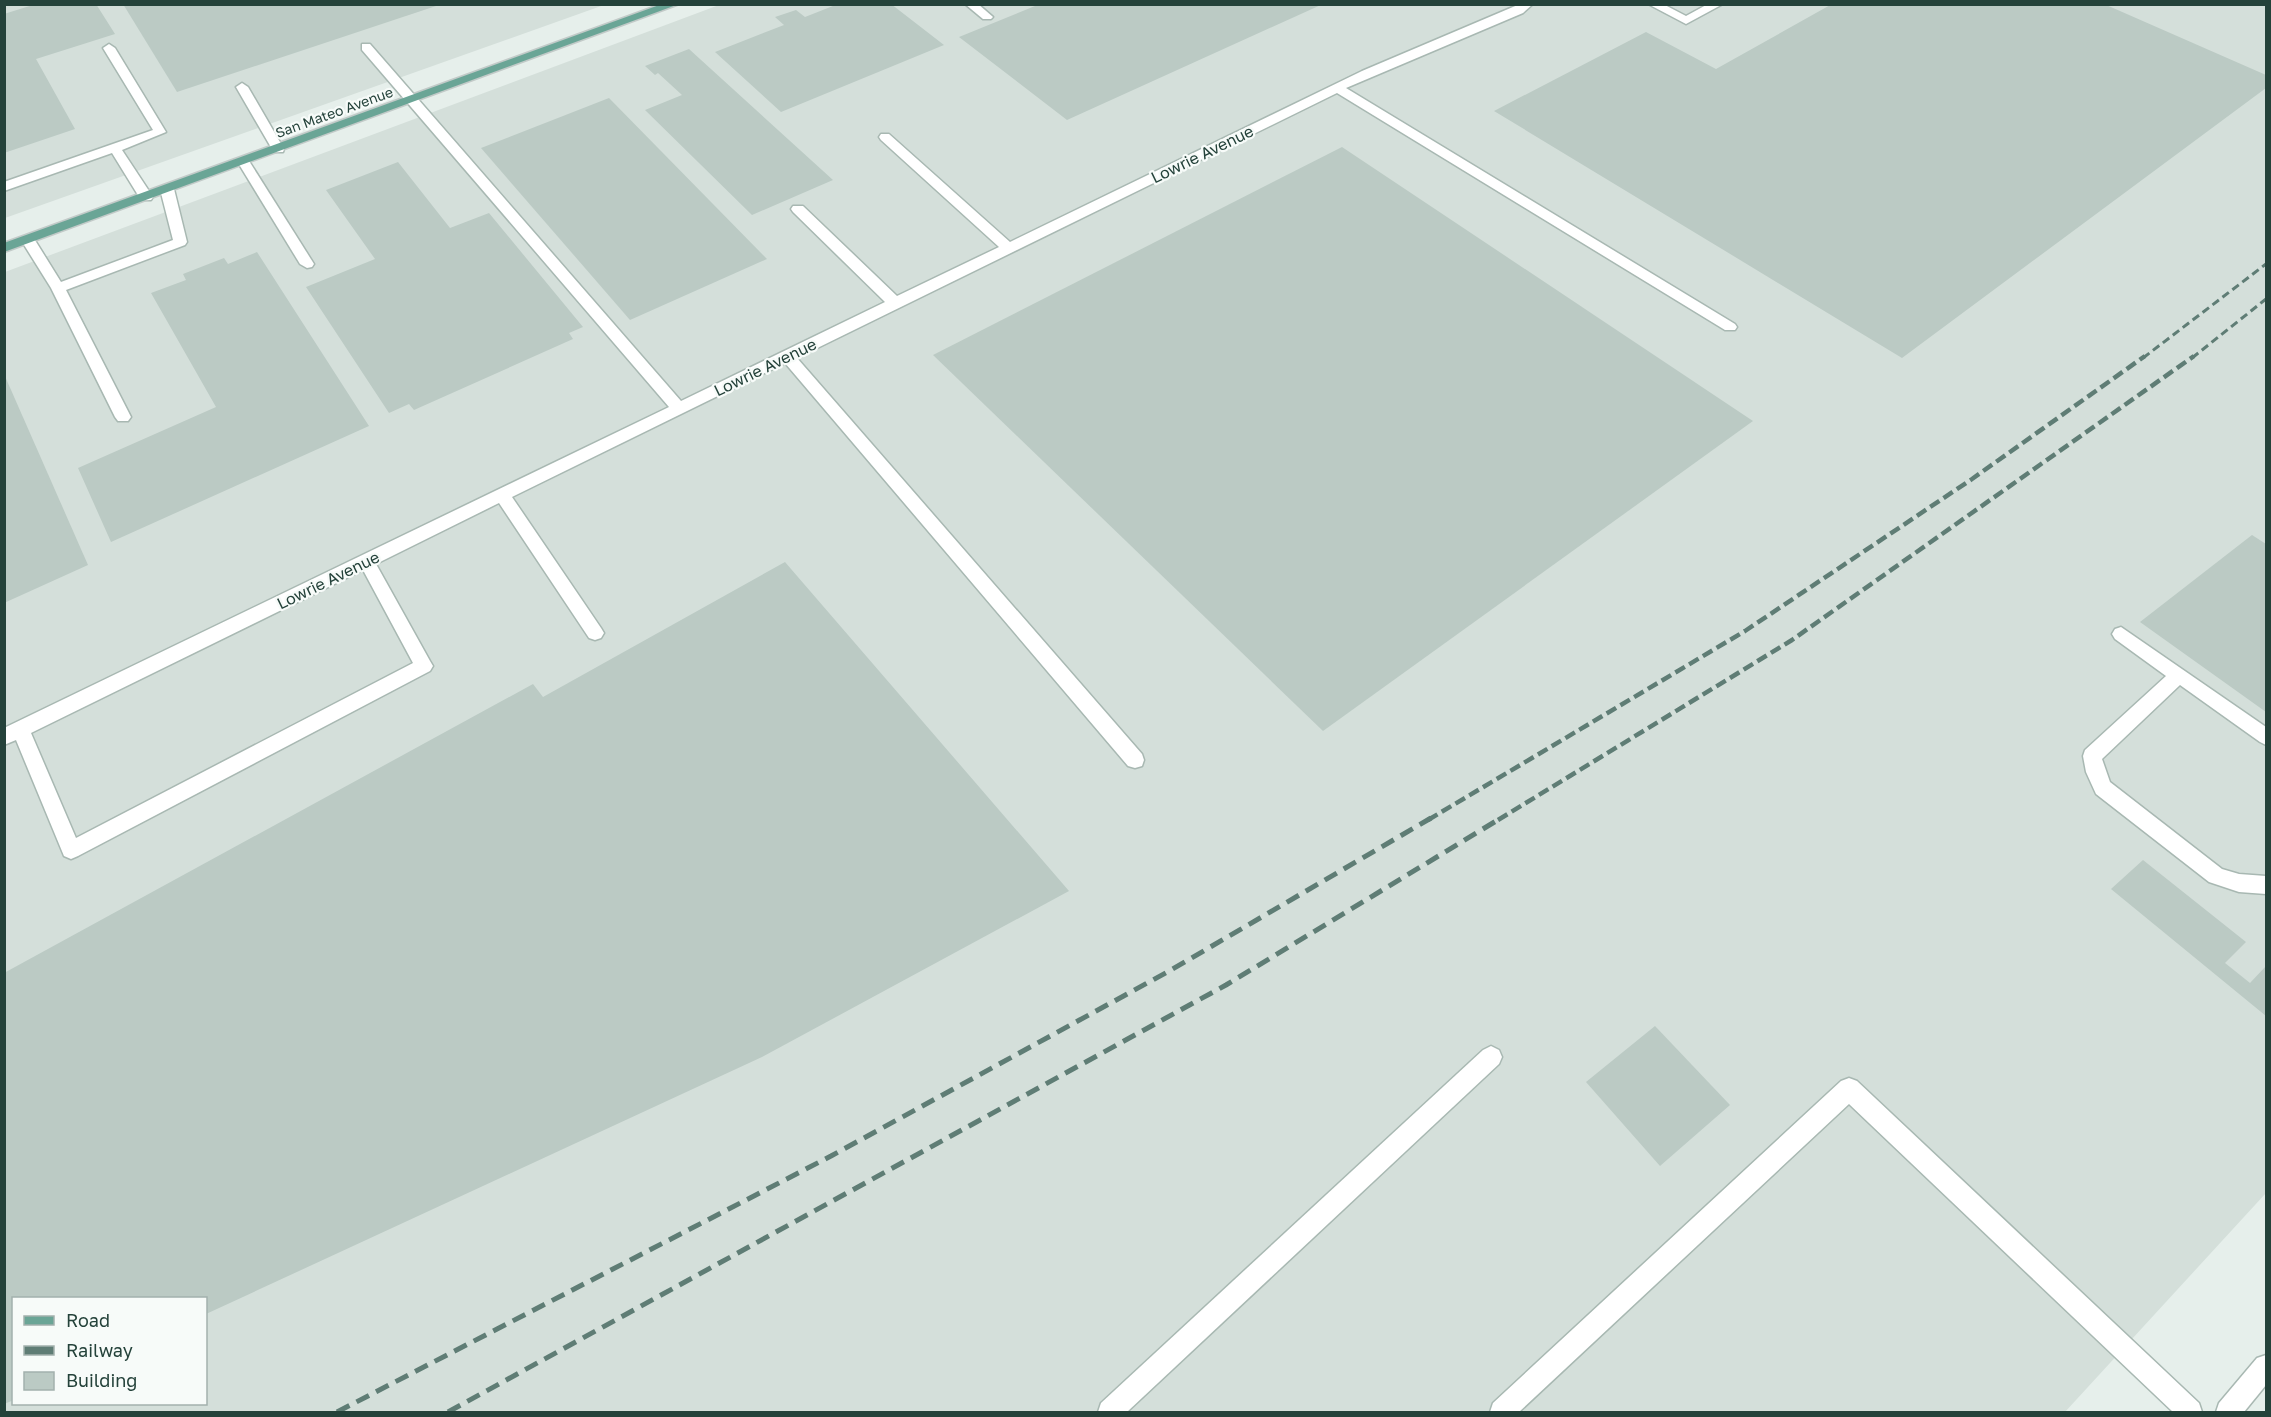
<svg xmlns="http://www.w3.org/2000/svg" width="2271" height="1417" viewBox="0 0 2271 1417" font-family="'Golos Text',sans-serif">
<rect width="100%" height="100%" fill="#e6efeb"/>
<g fill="#d4dfda" fill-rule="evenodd">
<path d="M5 4 604 5 5 218Z"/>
<path d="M719 5H2266V1193L2065 1412H5V272ZM14 1298H206V1404H14Z"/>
</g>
<g fill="#bbcac4">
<path d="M36 4H96L115 34 36 59 75 129 4 153V14Z"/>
<path d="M123 4H439V5L177 92Z"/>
<path d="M838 4H891L944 45 781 112 715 52 784 25 775 17 796 10 805 17Z"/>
<path d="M1033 4H1323L1067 120 959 37 1035 6Z"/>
<path d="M1832 4H2104L2266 75V88L1902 358 1494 111 1646 32 1716 69Z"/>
<path d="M689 49 833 180 752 215 645 110 682 95 658 73 655 75 645 66Z"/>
<path d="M609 98 767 259 630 320 481 148Z"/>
<path d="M1342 147 1753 421 1323 731 933 355Z"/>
<path d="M398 162 450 228 489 213 583 327 569 333 573 339 414 410 409 404 389 413 306 287 375 259 326 190Z"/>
<path d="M257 252 369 426 111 542 78 468 216 407 151 293 186 280 183 274 224 258 228 264Z"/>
<path d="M4 374 88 565 4 603Z"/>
<path d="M2252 535 2266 544V712L2140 622Z"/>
<path d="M785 562 1069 891 762 1057 206 1314V1298H14V1400L4 1404V973L533 684 543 697Z"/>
<path d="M2143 860 2246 942 2225 963 2250 983 2266 966V1016L2111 889Z"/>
<path d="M1655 1026 1730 1105 1660 1166 1586 1082Z"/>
</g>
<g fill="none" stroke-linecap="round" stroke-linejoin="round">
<g stroke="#a8b8b2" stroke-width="3">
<g id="minor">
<path d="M965 4H978L993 17 991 19H983Z"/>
<path d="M1520 4H1533L1523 13 1346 88 1735 324 1737 327 1735 330H1725L1337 93 797 358 1142 754 1144 760 1142 766 1135 768 1128 766 785 363 512 497 601 628 604 633 601 638 595 640 589 638 499 503 376 564 430 661 433 666 430 671 78 856 71 859 64 856 16 740 4 745V728L669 407 362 50V44H370L681 401 885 302 793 212 791 209 793 206H803L897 296 999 247 881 140 879 137 881 134H889L1010 242 1362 71ZM363 570 413 663 76 838 31 733Z"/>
<path d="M1648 4H1663L1686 16 1708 4H1723L1686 24Z"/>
<path d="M109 44 115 48 166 132 122 150 153 197 151 200H141L112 153 4 191V182L153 130 103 48Z"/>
<path d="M242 83 248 87 284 149 283 152H273L272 149 236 87Z"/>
<path d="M243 157 249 161 314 264 312 267 307 268 300 264 237 161Z"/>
<path d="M167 185 174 189 187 242 185 245 66 290 131 417 128 421H118L115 417 51 288 21 240 23 237H33L61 282 173 240 160 189Z"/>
<path d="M2121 627 2266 727V745L2260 742 2180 685 2102 759 2110 782 2222 869 2239 874 2266 876V894L2239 892 2209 882 2096 794 2086 772 2083 756 2085 750 2166 676 2115 639 2112 634 2115 629Z"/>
<path d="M1491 1046 1499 1050 1502 1057 1499 1064 1127 1412H1098L1101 1403 1483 1050Z"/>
<path d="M1849 1078 1857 1081 2199 1403 2202 1412H2173L1849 1104 1519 1412H1490L1493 1403 1841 1081Z"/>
<path d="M2266 1355V1385L2244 1412H2216L2219 1403 2257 1358Z"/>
</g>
</g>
<g stroke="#c2cac8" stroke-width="3">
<path id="major" d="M662 4H679L4 252V243Z"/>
</g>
<use href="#minor" fill="#fff" fill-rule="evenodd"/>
<use href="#major" fill="#6aa596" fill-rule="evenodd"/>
<g stroke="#5f7d75" stroke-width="3" stroke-dasharray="8 4.5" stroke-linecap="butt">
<path d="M2143 358 2266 264"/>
<path d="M2192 358 2266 299"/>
</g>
<g stroke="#5f7d75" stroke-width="4.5" stroke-dasharray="11 5" stroke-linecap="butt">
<path d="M1428 820 1745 631 1972 479 2145 356"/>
<path d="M1498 820 1792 640 2194 356"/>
</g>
<g stroke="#5f7d75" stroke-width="5" stroke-dasharray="14 8" stroke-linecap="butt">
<path d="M337 1412 831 1156 1171 970 1431 818"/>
<path d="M448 1412 1226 985 1501 818"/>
</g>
</g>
<g text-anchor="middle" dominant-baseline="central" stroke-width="4.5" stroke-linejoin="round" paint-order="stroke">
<g font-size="14" fill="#24423a" stroke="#f7fbf9">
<text transform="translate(334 112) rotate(-20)">San Mateo Avenue</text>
</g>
<g font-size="16" fill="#24423a" stroke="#f7fbf9">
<text transform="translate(1202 154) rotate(-26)">Lowrie Avenue</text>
<text transform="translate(765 367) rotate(-26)">Lowrie Avenue</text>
<text transform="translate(328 580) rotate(-26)">Lowrie Avenue</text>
</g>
</g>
<rect width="2271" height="1417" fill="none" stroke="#24423a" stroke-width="12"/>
<rect x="12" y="1297" width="195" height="108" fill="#f7fbf9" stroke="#a3b1ad" stroke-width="1.5"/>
<rect x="24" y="1316" width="30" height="9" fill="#6aa596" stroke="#a3b1ad" stroke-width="1.5"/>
<text x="66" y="1327" font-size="18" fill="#24423a">Road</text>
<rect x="24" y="1346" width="30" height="9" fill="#5f7d75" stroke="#a3b1ad" stroke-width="1.5"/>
<text x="66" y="1357" font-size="18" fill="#24423a">Railway</text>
<rect x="24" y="1372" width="30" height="18" fill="#bbcac4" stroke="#a3b1ad" stroke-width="1.5"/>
<text x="66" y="1387" font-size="18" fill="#24423a">Building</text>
</svg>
